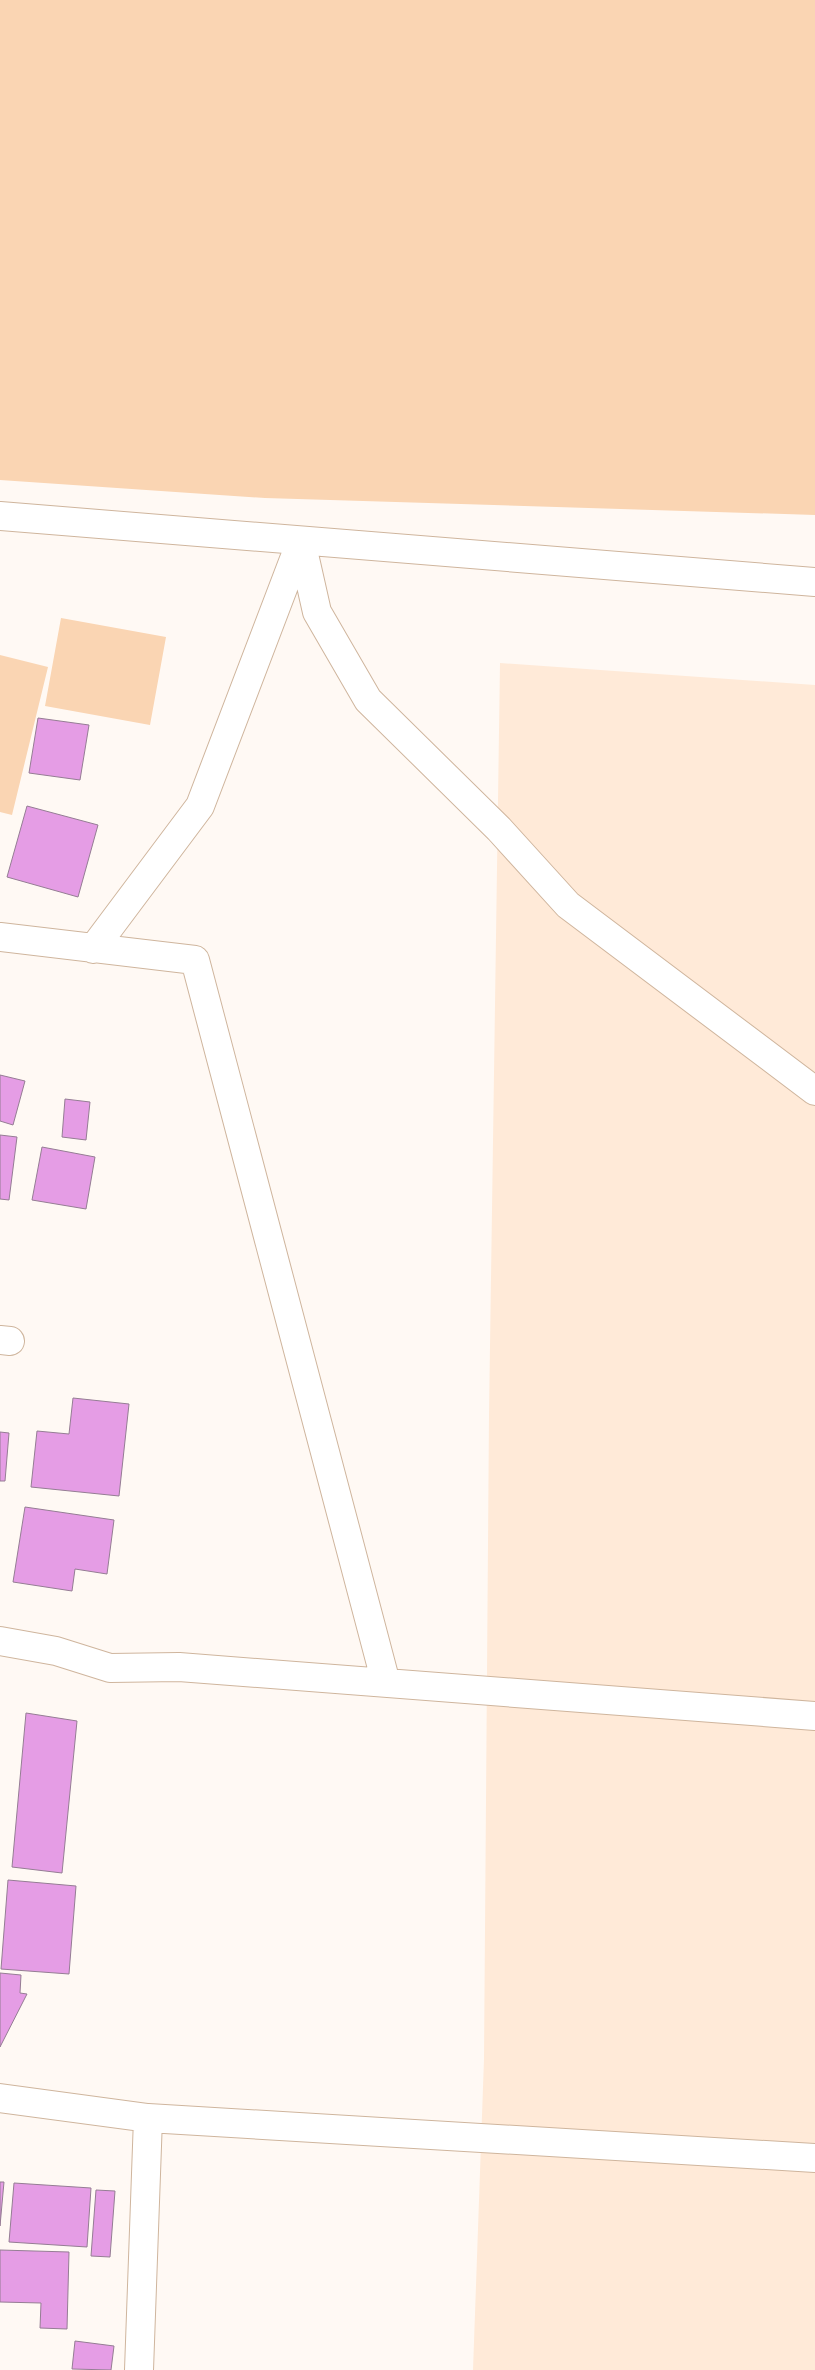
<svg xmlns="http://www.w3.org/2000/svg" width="815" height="2370" viewBox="0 0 815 2370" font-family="Karla,sans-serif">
<rect width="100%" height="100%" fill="#fff9f4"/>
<path fill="#ffead8" d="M500 663 815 685V2370H473L484 2059 489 1415Z"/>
<path fill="#fad5b3" d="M0 0H815V515L265 498 0 480Z
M61 618 166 637 150 725 45 706Z
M0 655 48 667 12 815 0 812Z"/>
<path fill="#e59de5" stroke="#957d94" d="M38 718 89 725 80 780 29 773Z
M27 806 98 825 78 897 7 877Z
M0 1075 25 1081 13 1125 0 1121Z
M65 1099 90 1102 86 1140 62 1137Z
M0 1135 17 1137 9 1200 0 1199Z
M42 1147 95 1157 86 1209 32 1200Z
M73 1398 129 1404 119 1496 31 1487 37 1431 69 1434Z
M0 1432 9 1433 5 1481H0Z
M25 1507 114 1520 107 1574 75 1569 72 1591 13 1582Z
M26 1713 77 1721 62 1873 12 1867Z
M8 1880 76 1886 69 1974 1 1969Z
M0 1973 21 1975 20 1993 27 1994 0 2047Z
M0 2182H4L0 2226Z
M14 2183 91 2188 87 2247 9 2242Z
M96 2190 115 2191 110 2257 91 2256Z
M0 2250 69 2252 67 2329 40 2328 41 2303 0 2302Z
M75 2341 114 2346 111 2370 72 2369Z"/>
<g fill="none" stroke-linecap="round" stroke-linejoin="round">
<g stroke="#cfb59d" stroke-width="30">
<path id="minor" d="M0 516 815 582
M301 541 317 612 368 700 499 829 568 905 815 1091
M0 937 195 960 386 1683
M93 949 200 806 301 541
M0 1340 10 1341
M0 1641 56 1651 110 1668 179 1667 815 1716
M0 2098 148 2118 139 2370
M148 2118 815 2158"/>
</g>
<use href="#minor" stroke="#fff" stroke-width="28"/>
</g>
</svg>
